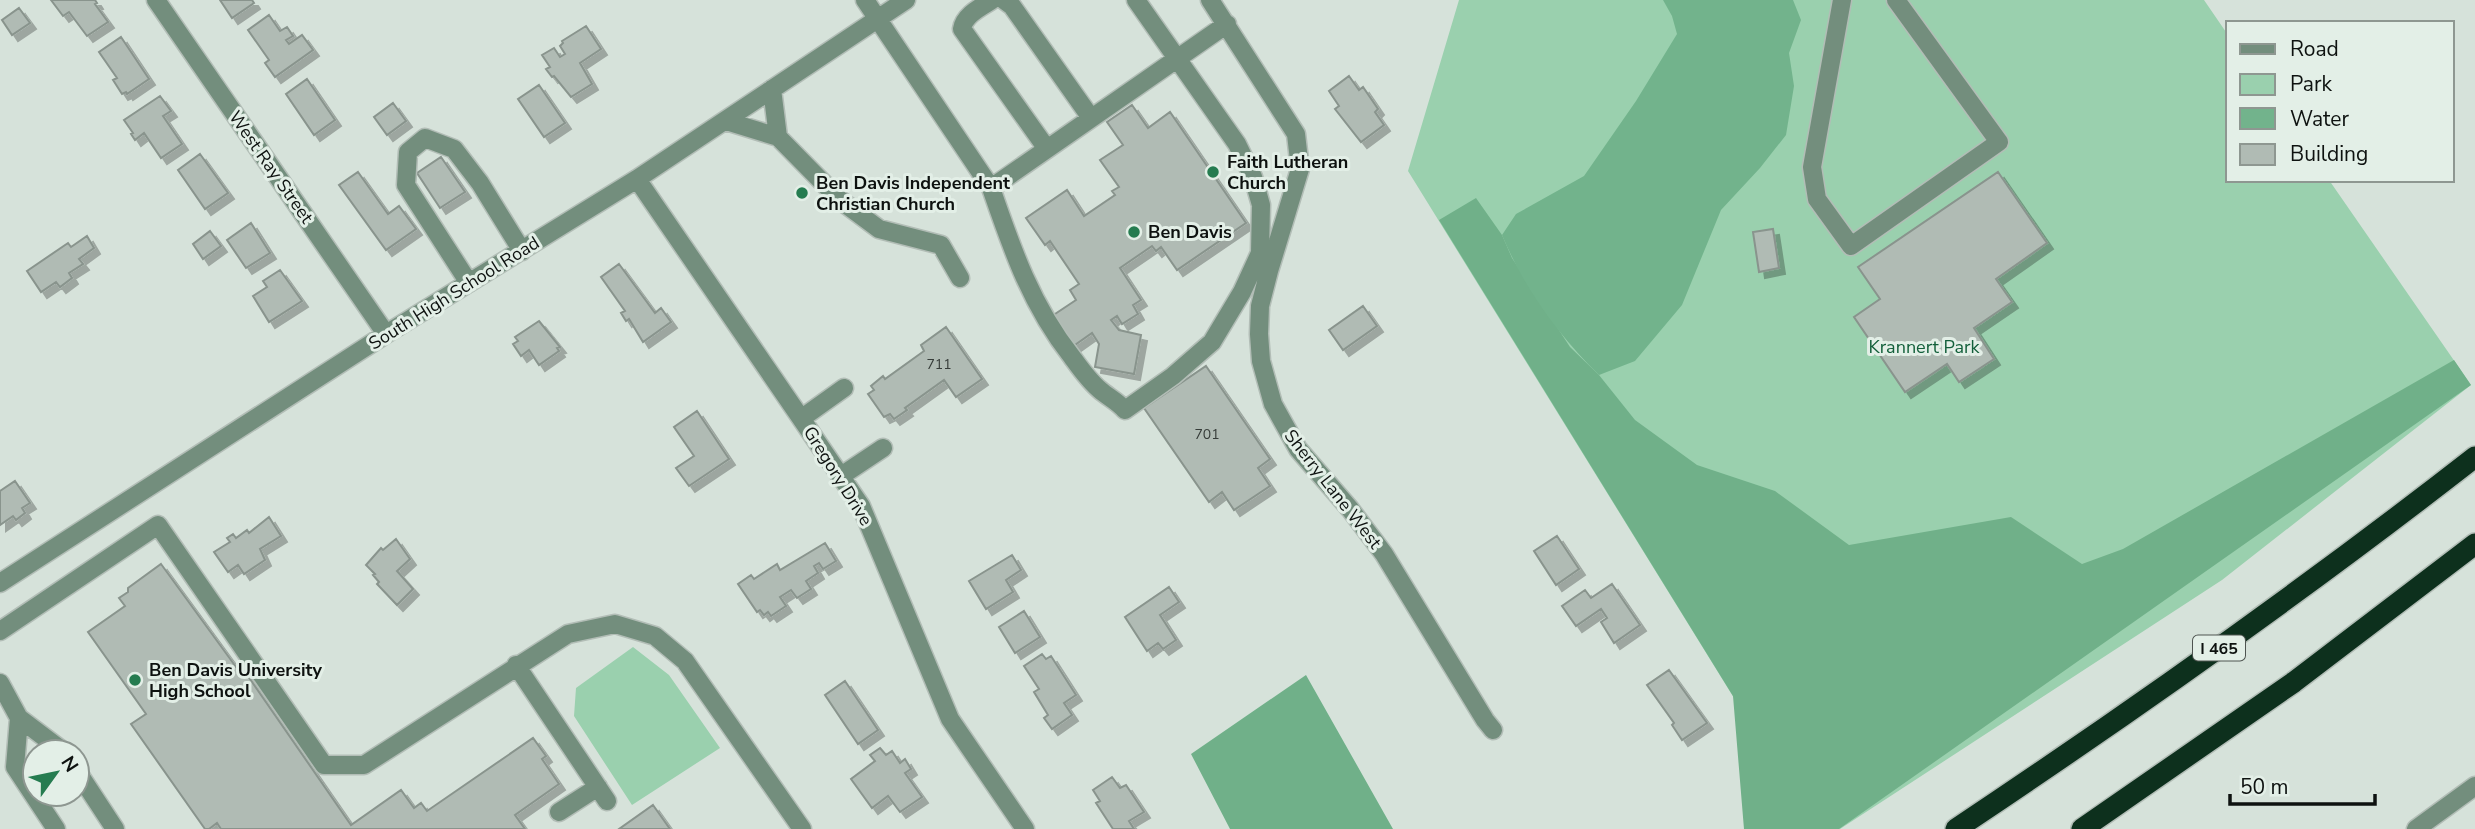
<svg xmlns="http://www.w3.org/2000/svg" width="2475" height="829" viewBox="0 0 2475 829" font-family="'Nunito Sans',sans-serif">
<defs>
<filter id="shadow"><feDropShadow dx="6" dy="6" stdDeviation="0" flood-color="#0004"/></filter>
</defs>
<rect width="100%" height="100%" fill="#d6e2da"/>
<path fill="#9ad0ae" d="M1459 0H2204L2228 35V180H2329L2471 385 2222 580 1840 829H1815L1408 171Z
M633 647 669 675 720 748 632 805 574 716 576 688Z"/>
<path fill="#70b089" d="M1476 198 1502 235 1512 258 1570 347 1599 375 1635 420 1697 465 1775 491 1849 545 2011 517 2082 564 2123 549 2454 360 2471 385 1839 829H1744L1733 696 1439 220Z
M1306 675 1393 829H1230L1191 754Z"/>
<path fill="#72b38c" d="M1663 0H1793L1801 20 1789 53 1794 86 1786 135 1760 168 1721 210 1682 305 1635 361 1599 375C1558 335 1524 288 1502 235L1516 214 1584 176 1636 101 1677 34 1672 16Z"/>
<path fill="#b0bbb4" stroke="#89948d" stroke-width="2" filter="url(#shadow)" d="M51 0H95L97 3 95 4 108 22 87 36 69 12 63 16Z
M220 0H252L254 3 232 18Z
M19 8 30 23 12 35 2 20Z
M269 15 280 31 287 27 293 36 286 40 289 44 302 35 313 50 275 77 265 63 269 60 248 30Z
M586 26 601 49 580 63 592 84 571 97 554 76 552 77 546 69 550 67 542 55 554 48 560 57 565 54 560 46 563 43 562 41Z
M121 37 149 79 127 94 126 92 122 94 113 80 117 78 99 52Z
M1349 76 1359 90 1363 87 1378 109 1375 112 1384 125 1361 142 1335 109 1339 106 1329 91Z
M307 79 335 120 314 135 286 94Z
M539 85 565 123 544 137 518 99Z
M160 96 171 111 163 116 182 144 161 158 144 133 135 140 131 134 133 133 124 120Z
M393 103 406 121 387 135 374 117Z
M1132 105 1148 128 1170 112 1246 223 1177 270 1161 247 1156 251 1152 246 1120 268 1141 300 1133 305 1138 314 1122 324 1117 316 1111 320 1119 330 1141 335 1134 374 1095 367 1099 344 1092 333 1072 347 1052 316 1076 300 1070 290 1079 284 1050 241 1045 245 1026 218 1067 190 1084 216 1115 195 1112 191 1119 187 1100 160 1123 145 1107 122Z
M200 154 228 193 205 209 178 170Z
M441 157 465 192 440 208 417 173Z
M358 172 388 214 399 206 416 229 386 250 339 185Z
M1998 172 2047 243 1996 279 2012 302 1974 328 1994 359 1959 382 1947 364 1905 392 1854 317 1880 299 1858 267Z
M251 223 270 253 246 268 227 240Z
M1773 229 1779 268 1759 272 1753 232Z
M210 231 221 246 203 259 193 244Z
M87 236 94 248 79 259 83 264 69 273 72 278 60 287 56 282 41 292 27 271 68 243 71 247Z
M619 264 655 313 661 308 671 322 643 342 629 319 626 321 621 313 625 311 601 277Z
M280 270 302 301 269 322 253 296 267 287 263 281Z
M1363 306 1377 326 1343 350 1329 330Z
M539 321 560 347 557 348 559 351 539 365 529 350 521 356 513 344 518 341 515 337Z
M946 327 982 379 956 397 944 380 905 408 907 410 894 419 890 414 884 417 868 394 874 390 871 386 883 376 885 379 924 351 921 345Z
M1206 366 1270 459 1258 468 1270 486 1234 510 1222 492 1209 502 1144 408Z
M697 411 729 459 689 486 676 468 694 456 674 427Z
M15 481 30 503 22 508 25 513 16 520 13 516 0 525V491Z
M269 517 281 536 260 549 265 560 244 574 238 565 228 572 214 552 230 542 227 538 233 534 236 538 247 530 249 533Z
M1557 536 1579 569 1556 585 1534 551Z
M396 539 410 559 397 571 413 589 397 605 377 584 379 582 373 575 375 574 366 565 381 548 383 550Z
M825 543 836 561 823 569 819 563 814 566 818 573 806 581 811 589 797 598 791 590 780 597 786 606 771 616 768 612 764 615 760 610 757 612 738 584 751 575 754 579 777 564 780 570Z
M1012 555 1021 570 1006 580 1013 592 986 609 969 581Z
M161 564 236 667 241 666 351 825 401 790 414 808 421 803 427 811 533 738 546 756 542 759 559 784 515 815 525 829H221L217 823 209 829H205L131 724 146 714 88 632 125 606 119 598 128 592V588Z
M1612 584 1640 625 1614 643 1601 622 1607 618 1601 609 1576 626 1562 606 1585 590 1591 598Z
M1169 587 1179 602 1160 615 1176 640 1163 649 1158 643 1147 651 1125 617Z
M1024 611 1040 637 1015 653 999 627Z
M1042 654 1046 659 1051 656 1076 695 1064 703 1072 715 1052 729 1044 718 1048 715 1034 692 1039 689 1024 666Z
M1669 670 1707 723 1682 740 1672 725 1674 723 1647 685Z
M845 681 878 730 858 744 825 695Z
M880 748 886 755 892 751 900 763 905 759 911 769 905 773 922 797 900 812 888 796 872 808 851 779 875 761 870 755Z
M1112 777 1120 788 1126 785 1144 812 1129 821 1134 829H1113L1096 803 1100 801 1093 790Z
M653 805 670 829H619Z"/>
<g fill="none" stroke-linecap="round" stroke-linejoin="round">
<g stroke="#b2bdb6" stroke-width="21">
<path id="minor" d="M156 0 386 334
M865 0 991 188 1227 24
M992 0C981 7 964 15 962 29L1047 149
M1004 0 1012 6 1091 118
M1210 0 1296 134 1300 169 1269 271 1260 306 1259 334 1261 361 1273 404 1298 449 1350 509 1384 554 1485 720 1493 730
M1842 0 1812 167 1817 199 1851 246 1999 142 1896 0
M772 89 778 137
M726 121 778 137 840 200 879 229 941 245 960 278
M637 179 861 506 950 719 1025 829
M991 188C1012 249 1031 305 1072 357 1080 368 1089 381 1100 390 1108 397 1117 401 1125 410L1173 376 1212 342 1242 292 1260 253 1261 205 1253 177 1237 144 1136 0
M469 283 406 185 408 152 425 138 454 149 480 183 522 251
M802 418 844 388
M841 476 883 448
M0 583 386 334 637 179 906 0
M0 631 158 525 324 765H364L568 634 615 624 655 636 685 661 802 829
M516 665 607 801
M0 683 19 718 64 752
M19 718 15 767 56 829
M77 771 115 829
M559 812 598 787
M2416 829 2475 786"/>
</g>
<g stroke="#b2bdb6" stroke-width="24">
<path id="highway" d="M1956 829C2133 711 2307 588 2475 457
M2082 829 2294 682 2475 544"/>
</g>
<use href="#minor" stroke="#738e7d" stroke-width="18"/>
<use href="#highway" stroke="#0d301d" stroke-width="21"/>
</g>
<g fill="#257c50" stroke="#e3efe7" stroke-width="2.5">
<circle cx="1213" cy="172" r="7"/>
<circle cx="802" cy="193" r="7"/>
<circle cx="1134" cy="232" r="7"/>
<circle cx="135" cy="680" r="7"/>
</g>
<g text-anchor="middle" stroke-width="6" stroke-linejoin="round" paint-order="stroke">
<g font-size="14" fill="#363c39">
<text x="939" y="369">711</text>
<text x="1207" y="439">701</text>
</g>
<rect fill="#e3efe7" stroke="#4e5450" stroke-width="2" x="2193" y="635.5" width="52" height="25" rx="5"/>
<g font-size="16" font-weight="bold" fill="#0e1210">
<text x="2219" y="654">I 465</text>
</g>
<g font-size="18" font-weight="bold" fill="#0e1210" stroke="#e3efe7" text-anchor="start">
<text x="1227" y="168">Faith Lutheran<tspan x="1227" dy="21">Church</tspan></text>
<text x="816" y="189">Ben Davis Independent<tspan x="816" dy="21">Christian Church</tspan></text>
<text x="1148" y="238">Ben Davis</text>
<text x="149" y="676">Ben Davis University<tspan x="149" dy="21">High School</tspan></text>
</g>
<g font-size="18" fill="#0e1210" stroke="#e3efe7">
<text transform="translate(271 167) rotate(55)" y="6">West Ray Street</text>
<text transform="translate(454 293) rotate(-32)" y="6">South High School Road</text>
<text transform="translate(838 476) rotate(58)" y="6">Gregory Drive</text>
<text transform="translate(1333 489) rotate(52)" y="6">Sherry Lane West</text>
</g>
<g font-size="18" fill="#125f3a" stroke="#e3efe7">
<text x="1924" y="353">Krannert Park</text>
</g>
</g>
<rect x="2226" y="21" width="228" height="161" fill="#e3efe7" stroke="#8e9791" stroke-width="2"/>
<rect x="2240" y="44" width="35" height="10" fill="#738e7d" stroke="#8e9791" stroke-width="2"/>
<text x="2290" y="56" font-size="21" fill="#0e1210">Road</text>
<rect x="2240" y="74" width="35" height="21" fill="#9ad0ae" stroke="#8e9791" stroke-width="2"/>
<text x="2290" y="91" font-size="21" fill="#0e1210">Park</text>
<rect x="2240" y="108" width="35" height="21" fill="#72b38c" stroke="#8e9791" stroke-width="2"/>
<text x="2290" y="126" font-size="21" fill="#0e1210">Water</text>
<rect x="2240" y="144" width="35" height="21" fill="#b0bbb4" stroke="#8e9791" stroke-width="2"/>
<text x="2290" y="161" font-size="21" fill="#0e1210">Building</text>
<g transform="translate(56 773) rotate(57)"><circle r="33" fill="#e3efe7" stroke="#8e9791" stroke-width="2"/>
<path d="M0-5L12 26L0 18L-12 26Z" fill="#257c50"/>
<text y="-10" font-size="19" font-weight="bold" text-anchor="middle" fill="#0e1210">N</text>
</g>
<path d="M2230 794v10h145v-10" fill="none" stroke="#0e1210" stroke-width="3.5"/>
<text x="2240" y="794" font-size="21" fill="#0e1210" stroke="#e3efe7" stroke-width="5" paint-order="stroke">50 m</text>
</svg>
